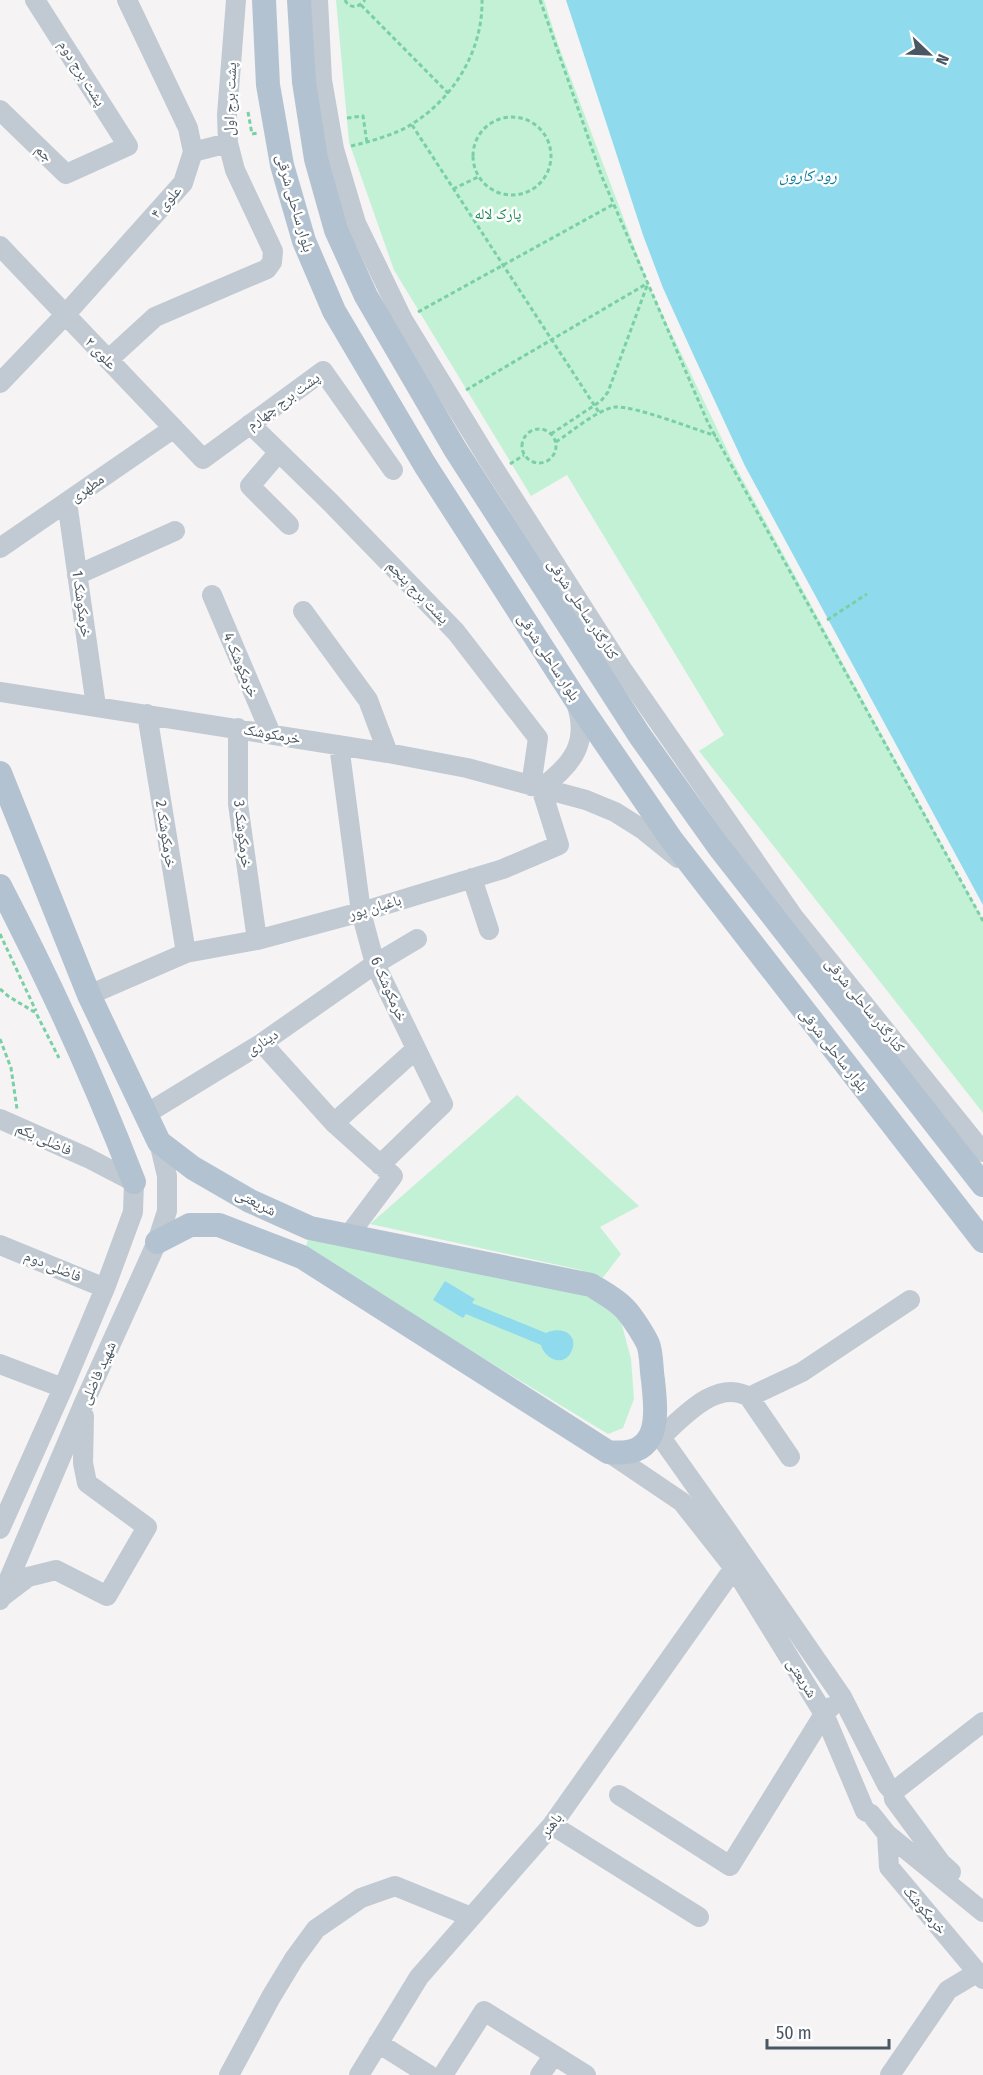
<svg xmlns="http://www.w3.org/2000/svg" width="983" height="2075" viewBox="0 0 983 2075" font-family="'Fira Sans Condensed','Noto Naskh Arabic',sans-serif">
<rect width="100%" height="100%" fill="#f5f3f3"/>
<path fill="#c3f1d5" d="M336 0H544L558 44 649 286 732 460 983 920V1113L699 751 724 735 567 475 531 496 394 270 349 142Z
M517 1095 639 1206 600 1227 621 1254 601 1280 581 1270 370 1224Z
M309 1236 586 1291 619 1314 631 1359 634 1399 623 1428 608 1434 305 1250Z"/>
<path fill="#90daee" d="M566 0H983V905L745 466 693 354 663 288 643 235Z
M445 1281 475 1299 472 1303 546 1333C558 1326 579 1332 572 1350 565 1368 545 1360 541 1345L466 1314 463 1318 433 1300Z"/>
<g fill="none" stroke-linecap="round" stroke-linejoin="round">
<path stroke="#7ad0a6" stroke-width="3" stroke-dasharray="4.5 3" stroke-linecap="butt" d="M345 0C350 10 360 7 365 0
M540 0 602 177 708 423 983 921
M361 5 448 93
M248 112 252 134 258 133
M473 156a39 39 0 1 1 78 0a39 39 0 1 1-78 0Z
M347 118 363 116 367 143
M412 125 600 414
M351 146C369 142 397 134 412 124 454 98 483 50 482 0
M453 189 478 177
M418 312 614 204
M466 390 648 283
M522 446a17 17 0 1 1 34 0a17 17 0 1 1-34 0Z
M551 434 601 401 608 392 648 283
M556 442C570 433 599 408 616 407 635 406 694 429 716 436
M510 464 524 455
M827 620 867 594
M0 934 36 1011
M0 989 8 996 36 1013 59 1058
M0 1039 11 1068 17 1109"/>
<path stroke="#c1cad2" stroke-width="20" d="M318 0 322 80 334 149 356 223 403 320 488 459 622 669 793 916 983 1152
M0 110 66 174 128 146 35 0
M193 152 228 143
M0 246 203 459 323 371 393 470
M108 360 155 317 267 269 272 262 273 251 235 170 228 143 227 115 236 0
M0 383 65 315 183 183 193 152 188 128 127 0
M250 424 331 503 456 632 538 738 531 786
M279 452 250 486 289 525
M67 502 96 706
M0 548 174 428
M77 575 175 531
M212 595 271 734
M303 611 368 700 388 753
M0 692 388 753 467 768 586 800 615 812 642 829 678 858
M147 714 186 953
M238 728V804L257 940
M339 745 361 912 375 964 443 1104 380 1165
M541 788C572 765 590 743 576 703
M472 878 489 930
M89 995 186 953 257 940 361 912 503 869 559 845 541 788
M262 1043 334 1123 393 1176 348 1236
M146 1114 262 1043 375 964 417 939
M0 1119 88 1158 134 1182 133 1212 105 1288 63 1388 0 1529
M334 1123 416 1049
M0 1245 105 1288
M0 1364 63 1388
M749 1397 790 1457
M655 1429 726 1529 842 1697 887 1785 893 1792 894 1799 941 1863 951 1872
M661 1437C683 1417 717 1378 749 1397L802 1372 910 1300
M608 1452 682 1502 734 1568 824 1714 865 1811 871 1814 887 1834 983 1912
M3 1596 28 1577 56 1570 107 1596 147 1527 87 1483 83 1463 84 1416
M0 1600 84 1403 157 1242 167 1211V1176L159 1142
M893 1792 983 1722
M619 1795 730 1866 824 1714 831 1707
M552 1825 699 1917
M887 1834 889 1867 983 1979
M378 2043 429 2075
M229 2075 271 1997 294 1959 316 1929 361 1898 395 1886 471 1917
M359 2075 419 1977 552 1825 734 1568
M443 2075 484 2011 586 2075
M540 2075 554 2055
M890 2075 948 1990 978 1972"/>
<path stroke="#b3c2d1" stroke-width="24" d="M264 0 268 85 282 165 304 241 334 311 425 465 574 697 671 839 983 1241
M299 0 304 82 316 159 336 230 366 296 455 449 640 736 719 847 983 1185
M0 773 89 995 159 1142 193 1168 250 1201 310 1228 591 1285C602 1292 616 1299 625 1309 631 1315 644 1335 648 1344 652 1354 651 1369 653 1380 657 1418 661 1458 608 1452L302 1257 219 1225H190L157 1242
M0 886C50 982 95 1081 134 1182"/>
</g>
<g text-anchor="middle" stroke-width="5" stroke-linejoin="round" paint-order="stroke">
<g font-size="15" fill="#4a5661" stroke="#fff">
<text transform="translate(82 73) rotate(58)" y="5">پشت برج دوم</text>
<text transform="translate(230 99) rotate(-88)" y="5">پشت برج اول</text>
<text transform="translate(44 153) rotate(44)" y="5">جم</text>
<text transform="translate(166 202) rotate(-49)" y="5">علوی ۴</text>
<text transform="translate(295 203) rotate(74)" y="5">بلوار ساحلی شرقی</text>
<text transform="translate(101 353) rotate(46)" y="5">علوی ۲</text>
<text transform="translate(283 401) rotate(-36)" y="5">پشت برج چهارم</text>
<text transform="translate(87 488) rotate(-35)" y="5">مطهری</text>
<text transform="translate(418 592) rotate(46)" y="5">پشت برج پنجم</text>
<text transform="translate(82 604) rotate(82)" y="5">خرمکوشک 1</text>
<text transform="translate(583 609) rotate(57)" y="5">کنارگذر ساحلی شرقی</text>
<text transform="translate(549 657) rotate(57)" y="5">بلوار ساحلی شرقی</text>
<text transform="translate(241 665) rotate(67)" y="5">خرمکوشک 4</text>
<text transform="translate(272 734) rotate(10)" y="5">خرمکوشک</text>
<text transform="translate(166 834) rotate(81)" y="5">خرمکوشک 2</text>
<text transform="translate(243 834) rotate(83)" y="5">خرمکوشک 3</text>
<text transform="translate(375 907) rotate(-16)" y="5">باغبان پور</text>
<text transform="translate(389 989) rotate(66)" y="5">خرمکوشک 6</text>
<text transform="translate(865 1005) rotate(51)" y="5">کنارگذر ساحلی شرقی</text>
<text transform="translate(262 1042) rotate(-33)" y="5">دیناری</text>
<text transform="translate(834 1050) rotate(52)" y="5">بلوار ساحلی شرقی</text>
<text transform="translate(44 1139) rotate(24)" y="5">فاضلی یکم</text>
<text transform="translate(256 1202) rotate(27)" y="5">شریعتی</text>
<text transform="translate(53 1266) rotate(22)" y="5">فاضلی دوم</text>
<text transform="translate(98 1373) rotate(-66)" y="5">شهید فاضلی</text>
<text transform="translate(802 1678) rotate(58)" y="5">شریعتی</text>
<text transform="translate(551 1825) rotate(-52)" y="5">باهنر</text>
<text transform="translate(925 1910) rotate(50)" y="5">خرمکوشک</text>
</g>
<g font-size="15" fill="#17864f" stroke="#fff">
<text x="498" y="219">پارک لاله</text>
</g>
<g font-size="16" font-style="italic" fill="#0c7c9b" stroke="#fff">
<text x="808" y="181">رود کارون</text>
</g>
</g>
<g transform="translate(929 54) rotate(113)" stroke="#ffffff" stroke-width="4.5" paint-order="stroke">
<path d="M0-4.5L10 22L0 15L-10 22Z" fill="#4a5661"/>
<text y="-9" font-size="16" font-weight="bold" text-anchor="middle" fill="#4a5661">N</text>
</g>
<path d="M767 2039v9h122v-9" fill="none" stroke="#4a5661" stroke-width="3"/>
<text x="776" y="2039" font-size="18" fill="#4a5661" stroke="#ffffff" stroke-width="4.5" paint-order="stroke">50 m</text>
</svg>
